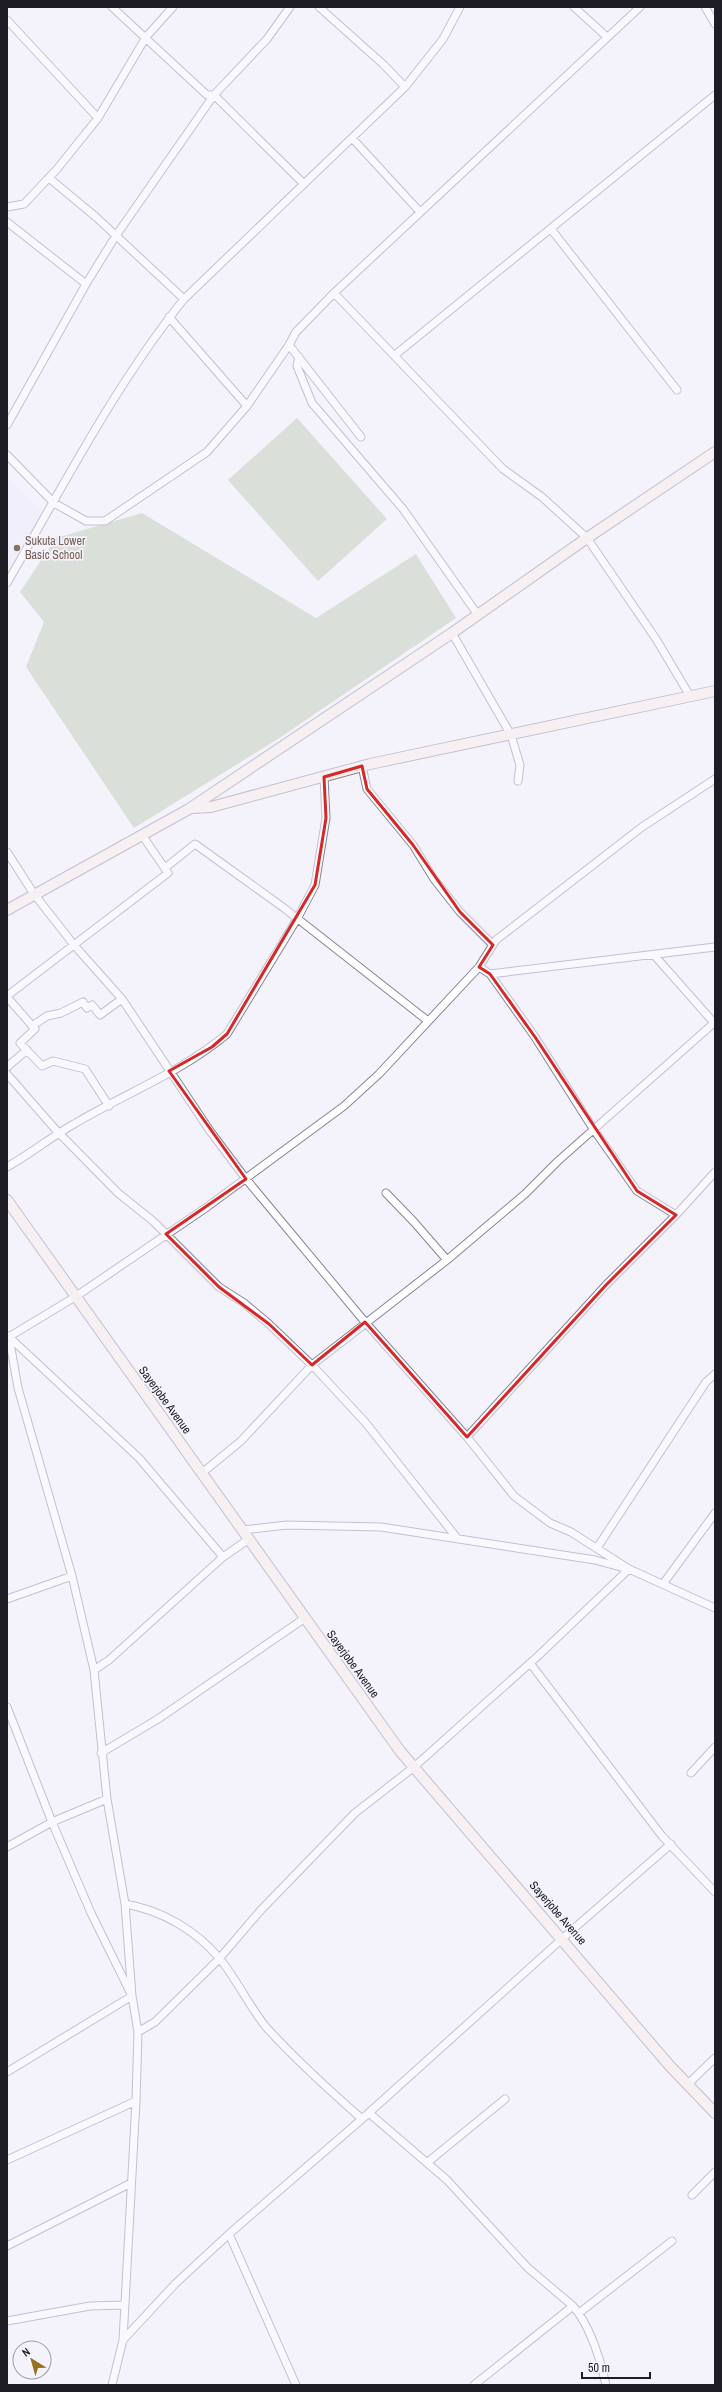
<svg xmlns="http://www.w3.org/2000/svg" width="722" height="2392" viewBox="0 0 722 2392" font-family="'Archivo Narrow',sans-serif">
<rect width="100%" height="100%" fill="#f4f3fc"/>
<path fill="#edeafd" d="M7 476 45 514 7 582Z"/>
<path fill="#bac8b0" d="M297 418 387 519 318 581 228 480Z
M142 513 316 618 416 554 456 618 278 739 134 828 26 667 44 622 20 592 56 538Z"/>
<g fill="none" stroke-linecap="round" stroke-linejoin="round">
<g stroke="#88849a" stroke-width="9">
<path id="street" d="M112 7 207 95H214L304 184
M319 7 384 65 405 87
M574 7 607 37
M705 7 715 24
M7 20 98 118
M352 138 420 212
M49 178 96 217 184 299
M7 207 24 204 57 169 98 118 146 37 173 7
M7 222 86 284
M551 229 677 390
M334 293 503 469 542 497 587 538 656 639 690 696
M169 317 247 406
M289 345 361 437
M395 355 715 95
M299 357 297 366 312 403 403 509 478 615
M7 425 86 284 115 237 214 95 267 39 290 7
M7 455 54 503 86 521H105L207 452 247 406 289 345 296 332 334 293 640 7
M7 583C62 488 115 385 184 299L405 87 443 39 460 7
M452 633 511 735 520 765 518 781
M362 766 367 789 413 845 434 879 460 912 493 945
M7 852 34 894 74 945 122 999 210 1131 246 1179 365 1322 467 1437 514 1496 550 1523 571 1532 629 1569 715 1608
M165 868 195 844 284 908 428 1021
M654 955 715 1024
M479 967 490 974 535 1037 594 1130 637 1191 676 1215
M490 974 715 947
M7 996 168 873 142 835
M7 997 35 1029 20 1043 42 1066 53 1061 85 1069 109 1106
M32 1026 47 1016 61 1013 83 1002 87 1008 92 1005 100 1015 122 999
M7 1067 27 1050
M7 1074 56 1130 118 1193 153 1221 219 1287 244 1303 269 1324 312 1365 365 1422 457 1538
M7 1167C30 1154 51 1137 74 1124 124 1094 182 1072 227 1034L297 919 315 885 326 818 324 777
M386 1193 414 1222 447 1260
M8 1336 139 1458 223 1557
M9 1337 18 1388 72 1576 94 1670 107 1799 125 1904 132 1996 138 2032 136 2101 123 2340 112 2385
M7 1338 75 1297 207 1207 344 1106 379 1074 479 967 496 940 642 827 715 779
M467 1437 606 1285 676 1215 715 1172
M202 1473 241 1441 312 1365 447 1260 525 1194 558 1161 715 1022
M242 1530 287 1525 381 1527 595 1560 624 1568
M597 1548 706 1382 715 1374
M663 1584 715 1513
M7 1599 72 1576
M530 1663 662 1836 715 1892
M94 1670 109 1660 223 1557 249 1539
M7 1707 52 1822 91 1913 132 1996 7 2072
M101 1753 158 1719 305 1618
M691 1773 715 1747
M7 1847 52 1822 107 1799
M125 1904C161 1910 196 1930 220 1959 237 1980 249 2006 266 2027 296 2060 329 2090 362 2119
M138 2032 155 2022 219 1959 260 1911 355 1813 414 1767 538 1656 629 1569
M688 2084 715 2058
M369 2113 447 2180 528 2268 573 2306C591 2327 600 2358 606 2385
M7 2160 136 2101
M428 2162 505 2099
M692 2195 715 2172
M229 2234 296 2385
M7 2246 131 2183
M579 2313 672 2241
M7 2321 90 2306 123 2305
M123 2340 175 2284 229 2234 362 2119 563 1938 671 1844
M474 2385 573 2306"/>
</g>
<g stroke="#88849a" stroke-width="12">
<path id="secondary" d="M191 808 211 807 370 764 715 691
M7 910 189 809 452 633 587 538 715 452
M7 1200 400 1751 669 2065 715 2113"/>
</g>
<use href="#street" stroke="#fff" stroke-width="7"/>
<use href="#secondary" stroke="#fbede8" stroke-width="10"/>
</g>
<path d="M0 0H722V2392H0ZM362 766 367 789 413 845 460 912 493 945 479 967 490 974 535 1037 637 1191 676 1215 606 1285 467 1437 365 1322 312 1365 269 1324 219 1287 166 1234 246 1179 169 1071 212 1047 227 1034 315 885 326 818 324 777Z" fill="#f4f3fc" fill-opacity=".55" fill-rule="evenodd"/>
<path fill="none" stroke="#d62828" stroke-width="3" stroke-linejoin="round" d="M362 766 367 789 413 845 460 912 493 945 479 967 490 974 535 1037 637 1191 676 1215 606 1285 467 1437 365 1322 312 1365 269 1324 219 1287 166 1234 246 1179 169 1071 212 1047 227 1034 315 885 326 818 324 777Z"/>
<circle fill="#8d6e63" stroke="#f4f3fc" stroke-width="1.5" cx="17" cy="548" r="4"/>
<g text-anchor="middle" stroke-width="3.5" stroke-linejoin="round" paint-order="stroke">
<g font-size="12" fill="#785e54" stroke="#f4f3fc" text-anchor="start">
<text x="25" y="545">Sukuta Lower<tspan x="25" dy="14">Basic School</tspan></text>
</g>
<g font-size="12" fill="#1e1d25" stroke="#f4f3fc">
<text transform="translate(165 1400) rotate(54)" y="4">Sayerjobe Avenue</text>
<text transform="translate(353 1664) rotate(54)" y="4">Sayerjobe Avenue</text>
<text transform="translate(558 1913) rotate(49)" y="4">Sayerjobe Avenue</text>
</g>
</g>
<rect width="722" height="2392" fill="none" stroke="#1e1d25" stroke-width="16"/>
<g transform="translate(32 2360) rotate(323)"><circle r="19" fill="#f4f3fc" stroke="#9e9da6"/>
<path d="M0-3L7 15L0 10L-7 15Z" fill="#986f1b"/>
<text y="-6" font-size="11" font-weight="bold" text-anchor="middle" fill="#1e1d25">N</text>
</g>
<path d="M582 2372v6h68v-6" fill="none" stroke="#1e1d25" stroke-width="2"/>
<text x="588" y="2372" font-size="12" fill="#1e1d25" stroke="#f4f3fc" stroke-width="3" paint-order="stroke">50 m</text>
</svg>
